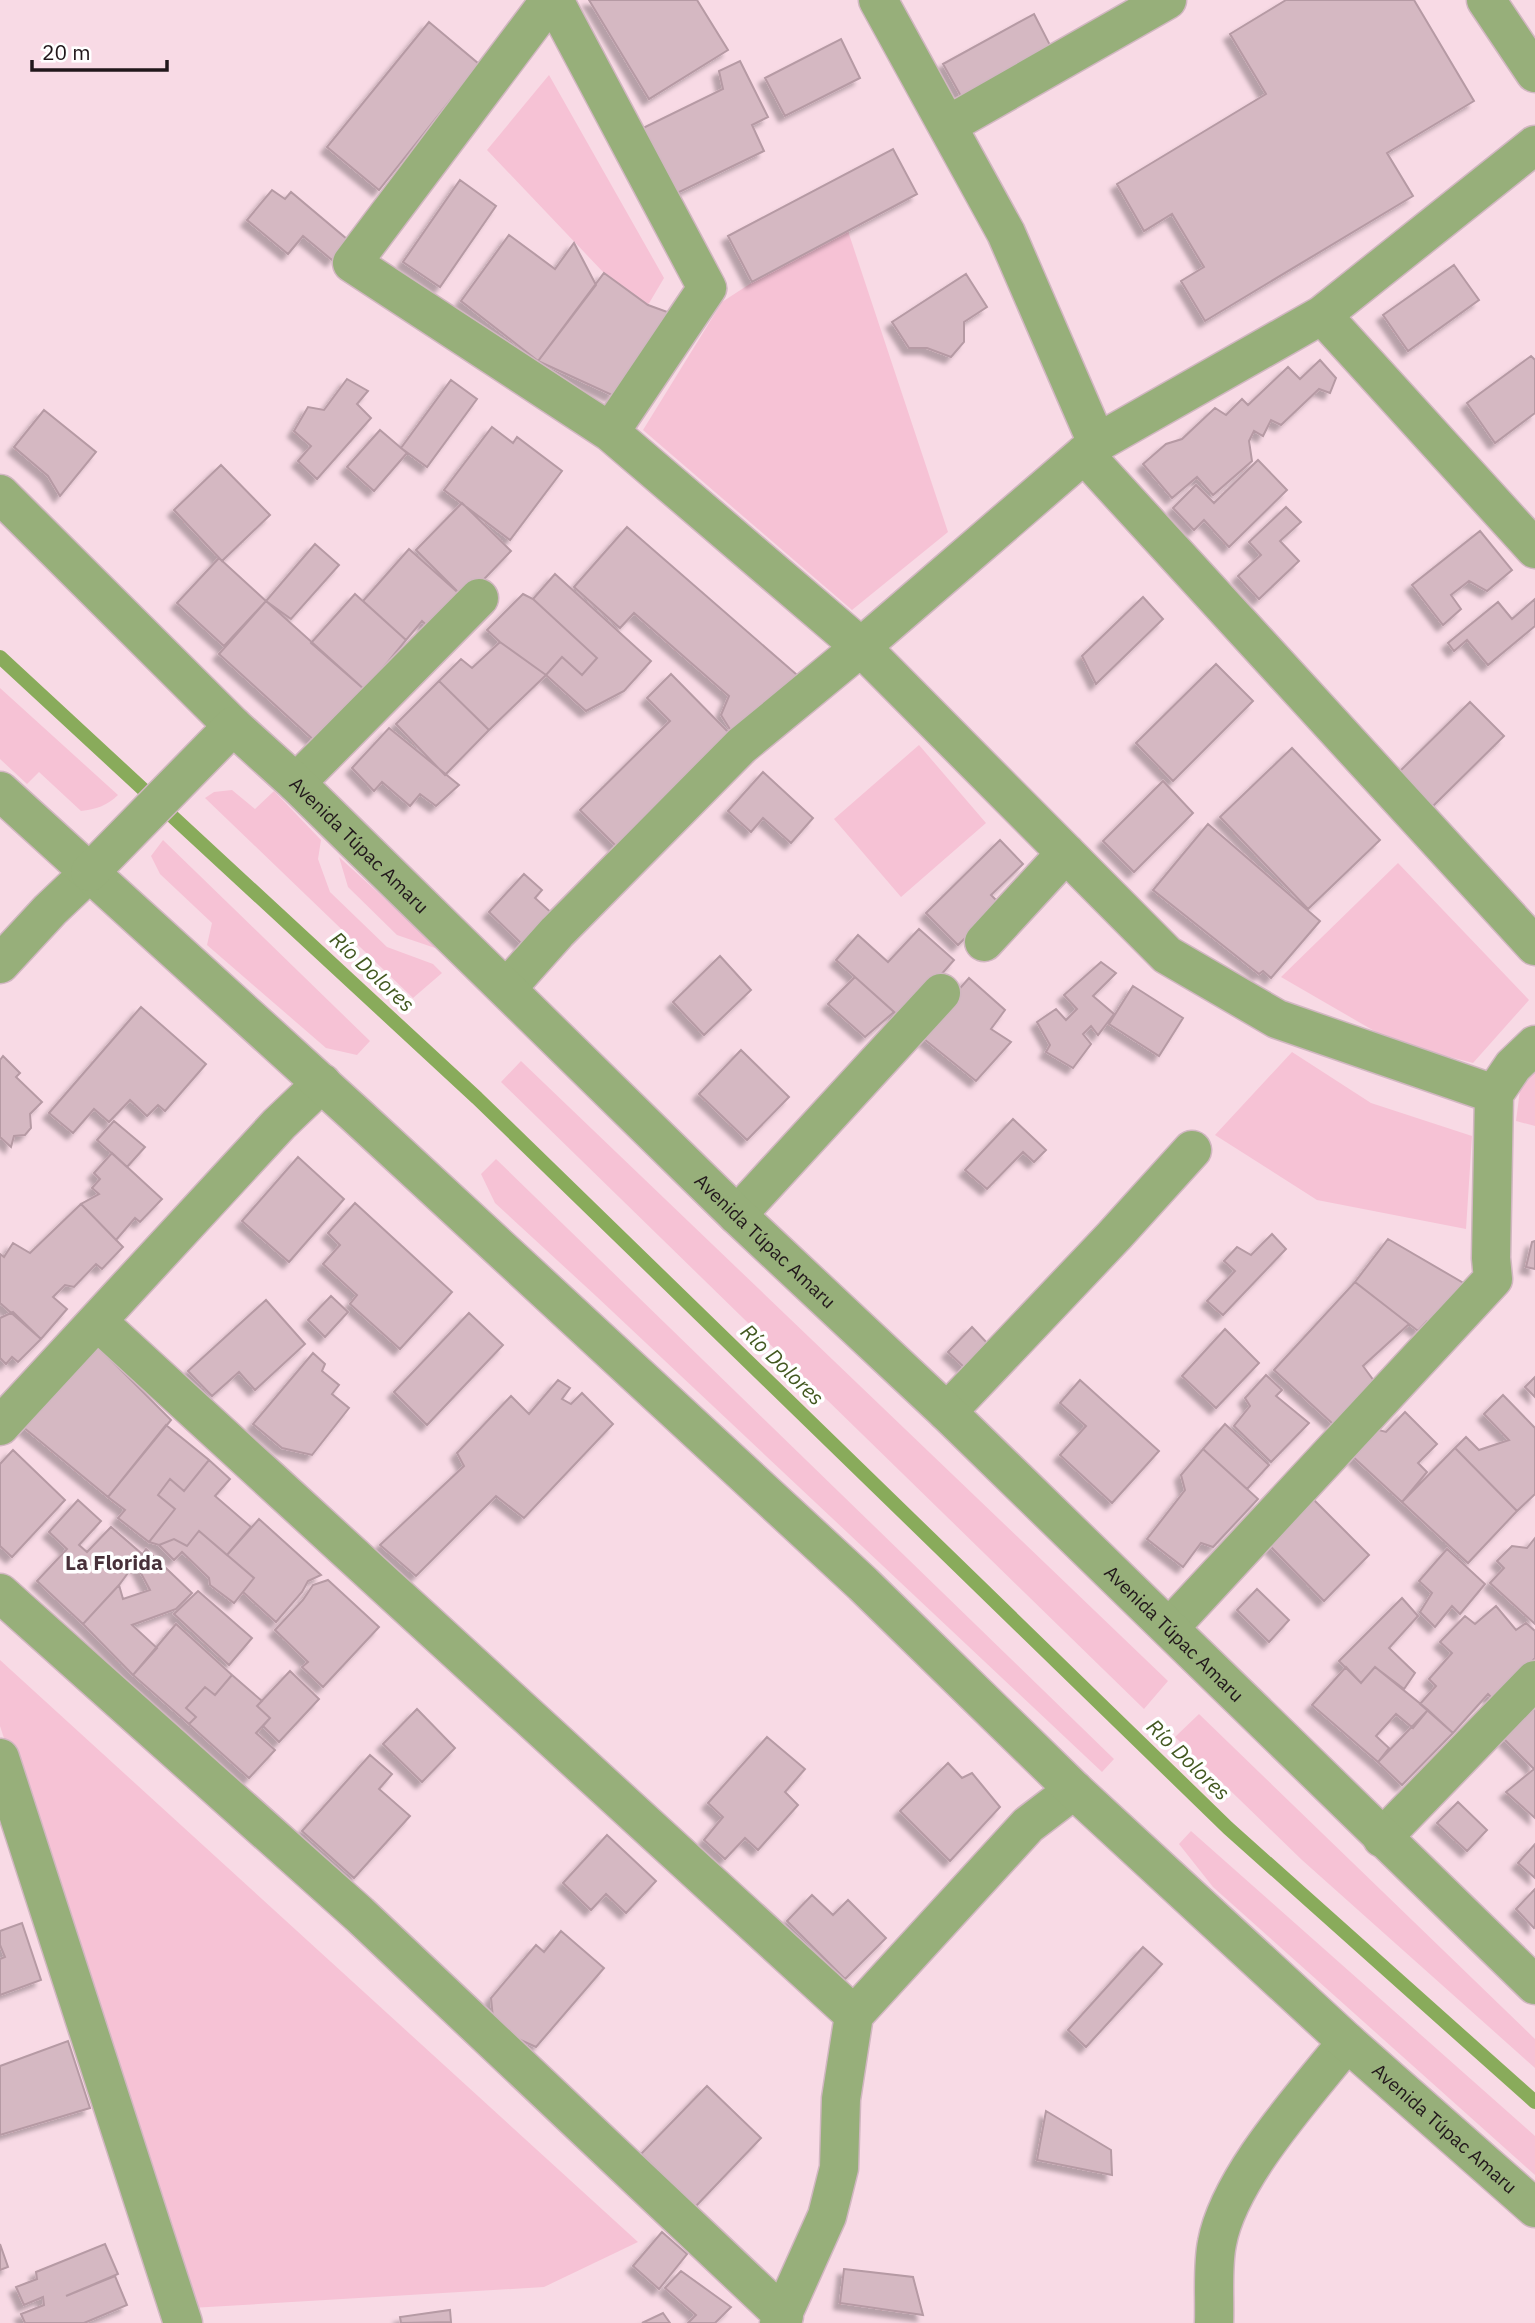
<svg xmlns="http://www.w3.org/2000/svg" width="1535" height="2323" viewBox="0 0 1535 2323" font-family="'IBM Plex Sans',sans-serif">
<defs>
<filter id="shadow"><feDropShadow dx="-6" dy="6" stdDeviation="2" flood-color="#0004"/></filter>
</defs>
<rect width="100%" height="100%" fill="#f8dae5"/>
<path fill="#f6c2d5" d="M549 75 664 278 648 305 604 273 487 150Z
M845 222 948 532 852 610 643 430 722 302Z
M0 688 118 795C107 806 96 809 81 811L39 772 27 784 0 759Z
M919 745 986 823 901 897 834 819Z
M232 790 255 809 274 791 321 840 318 859 330 892 387 947 433 964 442 973 413 998 205 798 214 792Z
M163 840 370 1041 357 1055 326 1048 207 945 212 923 160 874 151 856Z
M339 857 441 950 397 935 348 887Z
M1398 863 1529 1000 1473 1063 1395 1043 1281 977Z
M1292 1052 1371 1103 1472 1136 1466 1229 1317 1200 1215 1135Z
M521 1061 1168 1681 1144 1709 501 1082Z
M1535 1065V1126L1516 1121 1522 1074Z
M496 1159 1114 1759 1102 1772 596 1296 495 1203 481 1174Z
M0 1660 638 2242 544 2287 191 2308 0 1726Z
M1199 1714 1535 2039V2068L1302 1860 1175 1737Z
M1191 1831 1535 2136V2175L1213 1887 1179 1844Z"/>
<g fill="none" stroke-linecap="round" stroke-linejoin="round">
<path stroke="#89ab5b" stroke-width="14" d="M0 657 477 1098 1228 1828 1535 2102"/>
</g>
<path fill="#d5b8c2" stroke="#b69aa4" stroke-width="2" filter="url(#shadow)" d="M589 0H697L728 50 649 99Z
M1286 0H1414L1474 101 1387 153 1413 196 1205 321 1181 281 1204 267 1172 214 1144 231 1117 184 1266 94 1230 34Z
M1034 14 1052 49 962 98 943 64Z
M429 22 479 64 379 190 327 147Z
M841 39 860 78 785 116 765 78Z
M740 61 768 117 752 125 764 151 671 196 639 130 723 89 719 71Z
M893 149 917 194 752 282 728 236Z
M460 180 496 206 440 287 403 262Z
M272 190 285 199 291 192 348 240 332 260 303 236 288 254 247 220Z
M509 235 555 269 574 243 596 285 538 361 461 301Z
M1454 265 1479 300 1408 351 1383 315Z
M604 273 648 305 670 313 612 395 538 361Z
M966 274 987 307 964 322V342L951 357 927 348H909L892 322Z
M1531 356 1535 360V413L1495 443 1467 403Z
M1320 360 1336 378 1330 393 1319 389 1281 425 1271 420 1263 436 1254 431 1249 441 1252 461 1213 495 1197 477 1172 498 1143 464 1166 444 1182 439 1215 408 1226 415 1242 399 1248 405 1288 367 1300 379Z
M347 379 368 391 357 404 371 418 317 479 298 461 311 446 294 431 308 407 324 410Z
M451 380 477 399 427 467 401 448Z
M44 410 96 452 60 496 48 476 14 447Z
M492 427 513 443 517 437 562 471 510 540 444 490Z
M380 430 407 453 374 491 347 467Z
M1258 460 1287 490 1229 547 1204 520 1194 530 1173 508 1196 485 1214 503Z
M221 465 270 515 222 561 174 510Z
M462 503 511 551 465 599 416 550Z
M1286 507 1301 522 1280 541 1299 561 1259 599 1238 576 1261 555 1249 542Z
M627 527 804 681 738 742 721 715 729 696 634 613 620 628 574 587Z
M1480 531 1512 570 1487 591 1469 581 1451 595 1461 609 1443 625 1412 585Z
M315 544 339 565 291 619 266 601Z
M409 549 464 598 434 632 422 621 406 640 363 601Z
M219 558 266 601 224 646 177 603Z
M555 574 651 661 624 691 586 711 546 675 562 657 582 675 597 658 533 599Z
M355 594 406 640 365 690 311 643Z
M523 594 533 599 597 658 582 675 562 657 546 675 500 642 487 630Z
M1143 597 1163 619 1096 684 1082 656Z
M1535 599V626L1488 665 1467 640 1454 651 1448 643 1498 602 1512 619Z
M266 601 365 690 317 743 219 654Z
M500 642 546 675 489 730 439 681 461 659 472 668Z
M1216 664 1253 701 1173 781 1136 743Z
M671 674 738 742 624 854 580 810 670 721 647 698Z
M439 681 489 730 445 775 396 724Z
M1470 702 1504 736 1431 808 1397 774Z
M389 728 459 785 436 806 420 794 410 806 382 782 374 791 352 768Z
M1292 748 1380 840 1308 909 1220 817Z
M763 772 813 818 791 843 763 818 751 832 728 811Z
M1163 781 1193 813 1134 872 1103 841Z
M1208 824 1320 921 1271 978 1263 971 1259 974 1153 890Z
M1000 840 1023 864 991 895 1000 904 958 945 926 913Z
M524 874 542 890 535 898 555 916 526 948 489 912Z
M919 929 954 960 902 1019 836 960 858 935 888 962Z
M720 956 751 990 704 1035 673 1002Z
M1101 962 1116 973 1093 996 1114 1014 1098 1035 1091 1026 1083 1034 1091 1044 1073 1068 1046 1052 1050 1045 1037 1022 1056 1009 1066 1020 1077 1009 1064 995Z
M855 977 894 1012 865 1037 828 1004Z
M969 978 1005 1010 991 1029 1011 1042 976 1081 919 1035Z
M1133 986 1183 1018 1159 1056 1109 1024Z
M141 1007 206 1064 165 1111 158 1105 147 1116 130 1100 109 1122 94 1109 73 1133 49 1113Z
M741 1050 789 1097 747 1140 699 1094Z
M3 1056 20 1073 16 1077 42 1102 30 1114 31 1128 25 1135 14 1136 11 1147 0 1137V1060Z
M1013 1119 1046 1150 1034 1162 1023 1152 987 1189 965 1170Z
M114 1121 145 1147 127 1167 97 1140Z
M112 1153 162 1199 140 1222 135 1218 116 1240 81 1204 99 1194 92 1188 100 1179 94 1173Z
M298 1157 344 1199 289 1262 242 1221Z
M355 1203 452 1292 400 1349 350 1304 357 1295 323 1264 340 1245 328 1233Z
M81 1204 123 1247 102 1269 96 1264 74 1287 65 1285 53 1297 67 1309 41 1339 0 1303V1254L4 1257 13 1243 30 1253Z
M1272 1234 1286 1249 1223 1315 1207 1301 1235 1271 1224 1261 1237 1247 1251 1255Z
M1388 1239 1472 1288 1441 1323 1427 1321 1418 1331 1355 1282Z
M1535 1241V1269L1526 1267 1532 1242Z
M1355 1282 1409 1324 1363 1366 1374 1381 1333 1424 1274 1370Z
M331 1296 348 1312 325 1337 308 1320Z
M266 1300 305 1344 255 1390 239 1372 212 1396 188 1371Z
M13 1312 41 1339 18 1362 12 1357 6 1364 0 1358V1318Z
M469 1313 503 1345 427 1425 394 1392Z
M972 1327 989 1345 966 1369 948 1352Z
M1225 1329 1259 1363 1216 1408 1182 1376Z
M96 1345 171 1420 108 1497 23 1427Z
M313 1353 325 1364 322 1371 339 1385 332 1394 349 1408 312 1455 282 1448 253 1424Z
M1266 1375 1282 1390 1276 1396 1309 1423 1271 1462 1234 1426 1250 1406 1245 1398Z
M1535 1377V1397L1525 1387Z
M558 1380 570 1388 562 1399 571 1404 582 1393 613 1424 524 1518 496 1496 416 1576 380 1545 464 1466 457 1453 511 1396 529 1414Z
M1080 1380 1159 1451 1112 1503 1060 1455 1086 1426 1060 1403Z
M1503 1395 1535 1428V1494L1517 1511 1455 1448 1466 1437 1479 1450 1509 1440 1484 1414Z
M1405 1412 1437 1444 1418 1463 1427 1472 1402 1502 1350 1454 1375 1429 1386 1432Z
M1225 1424 1269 1465 1247 1489 1203 1449Z
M166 1425 209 1460 184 1491 170 1479 158 1495 175 1509 149 1542 118 1518 125 1510 108 1497Z
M1455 1448 1517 1511 1468 1563 1402 1502Z
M1203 1449 1258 1499 1213 1547 1201 1543 1183 1567 1147 1539 1185 1490 1181 1475Z
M13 1450 65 1500 12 1557 0 1546V1464Z
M209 1460 230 1479 215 1496 251 1527 227 1555 199 1531 187 1546 174 1539 159 1545 149 1542 175 1509 158 1495 170 1479 184 1491Z
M1312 1498 1369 1555 1324 1601 1267 1543Z
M78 1500 101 1521 79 1545 87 1552 111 1527 142 1554 119 1585 83 1624 37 1581 67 1549 49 1532Z
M259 1519 321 1575 308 1581 302 1592 276 1622 243 1592 254 1578 227 1555Z
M199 1531 254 1578 234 1603 210 1585 209 1578 182 1552 174 1560 159 1545 174 1539 187 1546Z
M1535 1538V1624L1490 1583 1504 1568 1497 1561 1512 1546 1527 1548Z
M146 1549 192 1593 176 1609 132 1625 157 1648 133 1675 83 1624 119 1585 123 1599 150 1590 136 1564Z
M1447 1549 1485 1584 1460 1614 1452 1606 1435 1627 1420 1612 1432 1593 1419 1581Z
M328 1580 379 1627 323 1687 302 1667 308 1662 275 1630 303 1600 313 1585Z
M1257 1589 1289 1620 1269 1642 1237 1610Z
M198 1591 252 1638 229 1665 174 1614Z
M1402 1598 1418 1616 1389 1648 1415 1673 1404 1689 1375 1667 1361 1683 1339 1661Z
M1496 1606 1516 1630 1526 1623 1535 1631V1658L1496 1702 1488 1694 1453 1733 1420 1704 1436 1686 1429 1679 1452 1653 1440 1642 1465 1616 1475 1624Z
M176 1624 232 1675 215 1695 205 1687 186 1708 196 1717 189 1724 133 1675Z
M1346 1667 1361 1683 1375 1667 1428 1710 1413 1728 1396 1714 1376 1736 1389 1748 1378 1762 1312 1705Z
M290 1671 319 1699 279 1742 263 1726 270 1718 257 1706Z
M232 1675 262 1701 257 1706 270 1718 256 1733 275 1750 249 1778 189 1724 196 1717 186 1708 205 1687 215 1695Z
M1532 1708 1535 1711V1770L1503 1738Z
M417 1709 455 1748 422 1782 383 1744Z
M1428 1710 1453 1733 1402 1785 1378 1762Z
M767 1737 805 1769 785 1792 798 1805 758 1850 745 1838 725 1859 704 1840 723 1817 708 1803Z
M370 1755 392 1774 379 1789 410 1816 354 1878 302 1831Z
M948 1763 962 1778 972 1773 1000 1807 950 1861 900 1811Z
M1534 1769 1535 1770V1818L1506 1792Z
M1458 1802 1487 1830 1467 1851 1437 1823Z
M607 1835 656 1881 626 1913 606 1894 591 1910 563 1883Z
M1535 1844V1878L1518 1863Z
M1535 1889V1927L1534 1928 1516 1909Z
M812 1895 833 1915 848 1900 886 1938 845 1979 787 1921Z
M22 1923 41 1980 0 1995V1959L5 1957 0 1945V1931Z
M561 1931 604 1968 536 2047 494 2028 491 1998 536 1945 544 1952Z
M1143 1947 1162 1964 1086 2047 1068 2030Z
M68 2041 90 2108 0 2135V2066Z
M707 2086 761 2138 695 2207 641 2154Z
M1046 2111 1111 2150 1112 2175 1037 2160Z
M662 2232 687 2254 659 2289 633 2266Z
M0 2244 8 2267 0 2270Z
M105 2244 118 2274 66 2296 115 2276 127 2305 84 2323H25L21 2314 44 2305 43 2297 24 2305 16 2287 37 2279 36 2272Z
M844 2269 913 2277 923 2315 840 2303Z
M681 2271 731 2307 715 2323H688L696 2315 665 2288Z
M450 2310 451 2322 401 2323 400 2317Z
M663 2313 670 2323H642Z"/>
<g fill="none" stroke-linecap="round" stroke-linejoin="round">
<g stroke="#d1b7c1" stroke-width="41">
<path id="minor" d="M550 0 352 263 610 432 861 647 1167 955 1277 1019 1494 1094 1513 1066 1535 1045
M554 0 707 288 610 432
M878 0 1006 233 1097 443
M1486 0 1535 73
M948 125 1167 0
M1322 315 1535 549
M1084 454 1535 946
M0 494 233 726
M296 783 479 598
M984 942 1066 853
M0 964 50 910 90 872
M507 988 557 932 741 746 861 647 1097 443 1322 315 1535 145
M737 1215 941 993
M97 1321 854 2015
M947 1412 1114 1236 1192 1150
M0 1426 279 1124 322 1083
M0 1593 359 1914 784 2316
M1170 1627 1493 1279 1491 1258 1494 1094
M0 1758 183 2323
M1382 1838 1535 1680
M779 2323 827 2216 839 2168 841 2099 854 2015 1028 1825 1074 1790
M1214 2323C1215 2298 1212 2267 1217 2243 1229 2177 1305 2095 1347 2042"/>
</g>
<g stroke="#d1b7c1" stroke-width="41">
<g id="tertiary">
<path id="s1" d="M0 791 355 1114 863 1584 1074 1790 1347 2042 1535 2208"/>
<path id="s2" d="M90 872 233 726 296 783 737 1215 947 1412 1535 1985"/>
</g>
</g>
<use href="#minor" stroke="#97af7a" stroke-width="38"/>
<use href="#tertiary" stroke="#97af7a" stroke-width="38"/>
</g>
<g text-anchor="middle" stroke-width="7" stroke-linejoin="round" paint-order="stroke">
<g font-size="19" fill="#21171b" stroke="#fff">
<text dy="7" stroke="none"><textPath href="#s2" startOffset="378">Avenida Túpac Amaru</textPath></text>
<text dy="7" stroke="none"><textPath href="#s2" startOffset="945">Avenida Túpac Amaru</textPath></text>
<text dy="7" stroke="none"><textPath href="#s2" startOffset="1512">Avenida Túpac Amaru</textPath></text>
<text dy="7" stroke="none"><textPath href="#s1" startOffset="1969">Avenida Túpac Amaru</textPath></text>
</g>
<g font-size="21" font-style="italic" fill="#425820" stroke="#fff">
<text transform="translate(372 972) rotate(43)" y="7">Río Dolores</text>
<text transform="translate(782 1365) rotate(44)" y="7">Río Dolores</text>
<text transform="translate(1188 1760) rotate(44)" y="7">Río Dolores</text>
</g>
<g font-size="21" font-weight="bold" fill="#473039" stroke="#fff">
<text x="114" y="1570">La Florida</text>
</g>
</g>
<path d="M32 60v10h135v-10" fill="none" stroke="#21171b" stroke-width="3.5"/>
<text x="42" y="60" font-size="21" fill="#21171b" stroke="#ffffff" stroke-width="5" paint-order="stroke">20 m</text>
</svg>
